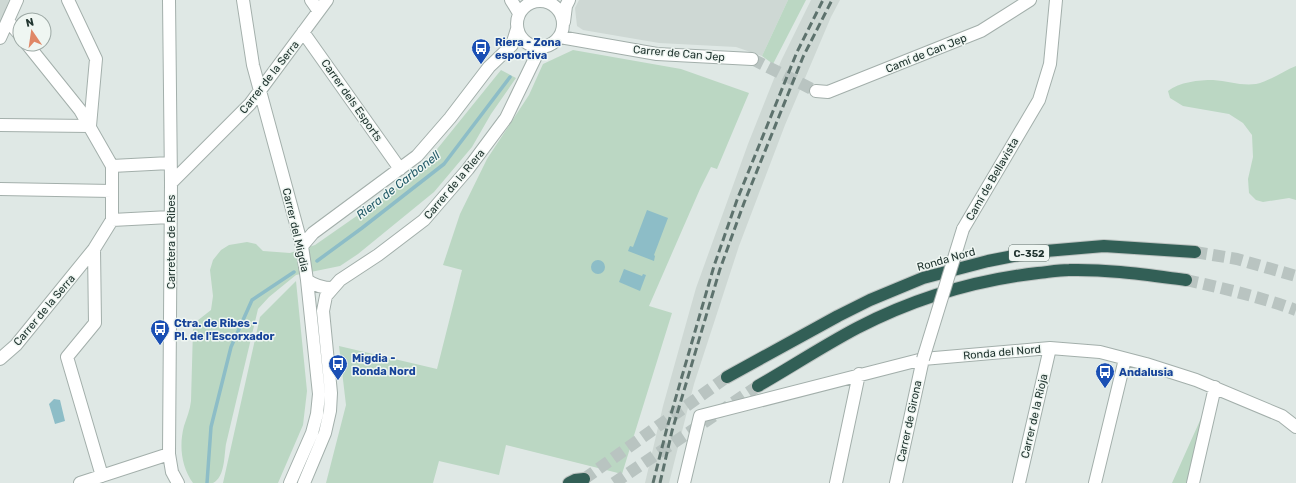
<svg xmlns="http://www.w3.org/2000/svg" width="1296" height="483" viewBox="0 0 1296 483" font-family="Rubik,sans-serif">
<rect width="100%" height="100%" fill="#dfe8e5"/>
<path fill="#ced8d4" d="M0 0H9L0 24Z
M579 0H788L762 56 736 47 659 43 583 30 577 26 575 8Z
M811 0H840L831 17 785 125 739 246 694 384 669 483H645L663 406 696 288 748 144 781 61Z"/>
<path fill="#bbd7c3" d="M788 0H806L773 64 762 56Z
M573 50 681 69 749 93 717 169 711 167 700 189 649 306 672 313 622 474 506 445 499 475 439 461 433 483H326L346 405 339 346 437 369 462 270 443 265 460 214 487 159 529 95 543 64Z
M1296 66V200L1289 198 1263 202 1256 200 1249 193 1248 179 1253 157 1252 135 1243 123 1229 114 1183 106 1170 98 1168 91C1179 82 1199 80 1213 80 1228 81 1241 86 1256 84 1270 81 1283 71 1296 66Z
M501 70 516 78 491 114 472 147 434 192 358 254 340 266 296 275 269 297 258 309 226 444C224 456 225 477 213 483H193C181 466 179 445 184 426 187 417 190 410 191 401L193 329 197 321 211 310 213 296 210 270 213 260 221 250 229 245 247 242 256 244 263 251 290 253 315 245 414 176 421 169Z
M296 281 307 391 303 425 278 483H223L260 317Z
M1215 387 1191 483H1172Z"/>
<path fill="#8dbdc7" d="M647 210 668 218 654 255 655 256 654 261 628 251 630 246 633 247Z
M591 267a7 7 0 1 1 14 0a7 7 0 1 1-14 0Z
M624 269 642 276 643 274 646 275 640 291 619 282Z
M54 399 60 400 65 421 55 424 49 404Z"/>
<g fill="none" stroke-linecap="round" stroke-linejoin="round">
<path stroke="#8dbdc7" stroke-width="3.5" d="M317 261 362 228 444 164 510 77
M207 483 211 427 231 347 252 300 294 272"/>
<path stroke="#b9c4c1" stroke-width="12" stroke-dasharray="12 6" stroke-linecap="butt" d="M752 59 816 91"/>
<path stroke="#b9c4c1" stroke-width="12" stroke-dasharray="12 6" stroke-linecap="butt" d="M1195 252 1237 259 1296 276
M1186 280C1223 288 1260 297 1296 310
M584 479 727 377
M614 483 758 386"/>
<g stroke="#a3afab" stroke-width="14">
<path id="minor" d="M68 0 96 59 90 126
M169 0 171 183 169 454 172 472 178 483
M243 0 253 65 302 246 307 280 319 394 317 414 312 433 290 483
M311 0 318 10
M511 0 519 13
M517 24a23 23 0 1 1 46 0a23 23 0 1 1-46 0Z
M8 21 20 35
M564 22 566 6 569 0
M303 32 400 169
M560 37 657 54 752 59
M0 38 17 0
M27 44 80 110 112 166
M816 91 828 92 981 31 1030 0
M0 125 90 126
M171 183 250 104 327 0
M0 189 112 191
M112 220 170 217
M963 229 1039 100 1050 64 1056 0
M302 246 313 233 417 156 450 118 489 67 512 45 517 29
M94 249 95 323 67 357 102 476
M307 280C315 286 322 288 333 288
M0 359 16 345 94 249 112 220V166L170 163
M80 483 169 454
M304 483 325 433 330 411 331 393 323 311 326 296 340 280 378 255 424 220 468 169 506 118 540 48
M684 483 700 416 923 359 1050 348 1100 352 1146 364 1196 380 1282 416 1296 427
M836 483 859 374
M896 483 923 359
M1019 483 1050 348
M1095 483 1125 359
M1193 483 1215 387"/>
</g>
<g stroke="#bdc3c1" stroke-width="14">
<path id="highway" d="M727 377 838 316 870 300 923 278 988 261 1034 252 1104 246 1195 252
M758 386C791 367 823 346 857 328 913 299 976 280 1038 273 1048 272 1059 270 1069 270 1108 269 1147 275 1186 280
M569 483 575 480 584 479"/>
</g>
<use href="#minor" stroke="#fff" stroke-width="12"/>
<use href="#highway" stroke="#325f56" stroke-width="12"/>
<path stroke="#5d726d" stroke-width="3" stroke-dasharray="8 4" stroke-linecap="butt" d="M653 483 667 428 714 266 737 200 797 52 823 0
M660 483 672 431 720 269 744 203 803 57 832 0"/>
<g stroke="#a3afab" stroke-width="14" stroke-linecap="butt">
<path id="minor-bridge" d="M923 359 963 229"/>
</g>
<use href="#minor-bridge" stroke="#fff" stroke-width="12"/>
</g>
<defs>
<g id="bus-pin" transform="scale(1)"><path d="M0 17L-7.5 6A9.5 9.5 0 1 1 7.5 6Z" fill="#1a4fb4" stroke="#eff6f2"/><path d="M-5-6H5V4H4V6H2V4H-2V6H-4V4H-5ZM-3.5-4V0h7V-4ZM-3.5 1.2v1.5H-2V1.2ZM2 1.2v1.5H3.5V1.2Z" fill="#fff"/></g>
</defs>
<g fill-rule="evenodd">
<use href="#bus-pin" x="481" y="48"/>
<use href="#bus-pin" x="160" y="329"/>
<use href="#bus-pin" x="338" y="364"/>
<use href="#bus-pin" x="1105" y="372"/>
</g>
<g text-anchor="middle" stroke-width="3" stroke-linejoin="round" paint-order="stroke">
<rect fill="#eff6f2" stroke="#60706b" stroke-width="1" x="1009" y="245" width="40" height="16" rx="3"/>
<g font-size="10" font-weight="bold" fill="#223631">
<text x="1029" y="257">C-352</text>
</g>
<g font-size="11" font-weight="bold" fill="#164399" stroke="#eff6f2" text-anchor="start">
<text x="495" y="46">Riera - Zona<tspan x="495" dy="13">esportiva</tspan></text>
<text x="174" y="327">Ctra. de Ribes -<tspan x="174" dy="13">Pl. de l'Escorxador</tspan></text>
<text x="352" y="362">Migdia -<tspan x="352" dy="13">Ronda Nord</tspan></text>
<text x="1119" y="376">Andalusia</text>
</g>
<g font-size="11" fill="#223631" stroke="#eff6f2">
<text transform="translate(679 53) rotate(5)" y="4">Carrer de Can Jep</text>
<text transform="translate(926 53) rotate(-22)" y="4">Camí de Can Jep</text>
<text transform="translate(269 77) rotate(-52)" y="4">Carrer de la Serra</text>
<text transform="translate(352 100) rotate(55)" y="4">Carrer dels Esports</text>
<text transform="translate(992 179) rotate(-60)" y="4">Camí de Bellavista</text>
<text transform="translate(454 184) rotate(-50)" y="4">Carrer de la Riera</text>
<text transform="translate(296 230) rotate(77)" y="4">Carrer del Migdia</text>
<text transform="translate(171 242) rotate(-90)" y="4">Carretera de Ribes</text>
<text transform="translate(946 259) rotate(-16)" y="4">Ronda Nord</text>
<text transform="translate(44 310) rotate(-50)" y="4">Carrer de la Serra</text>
<text transform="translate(1002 352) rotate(-5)" y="4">Ronda del Nord</text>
<text transform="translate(1034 416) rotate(-77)" y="4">Carrer de la Rioja</text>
<text transform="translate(909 421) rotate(-78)" y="4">Carrer de Girona</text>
</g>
<g font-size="12" font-style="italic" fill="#255d6a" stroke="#eff6f2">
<text transform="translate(398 185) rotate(-38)" y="4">Riera de Carbonell</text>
</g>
</g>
<g transform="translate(32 32) rotate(347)"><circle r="19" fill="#eff6f2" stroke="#9da9a5"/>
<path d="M0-3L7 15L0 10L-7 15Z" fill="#e08766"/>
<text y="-6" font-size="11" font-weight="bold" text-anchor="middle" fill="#223631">N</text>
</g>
</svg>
